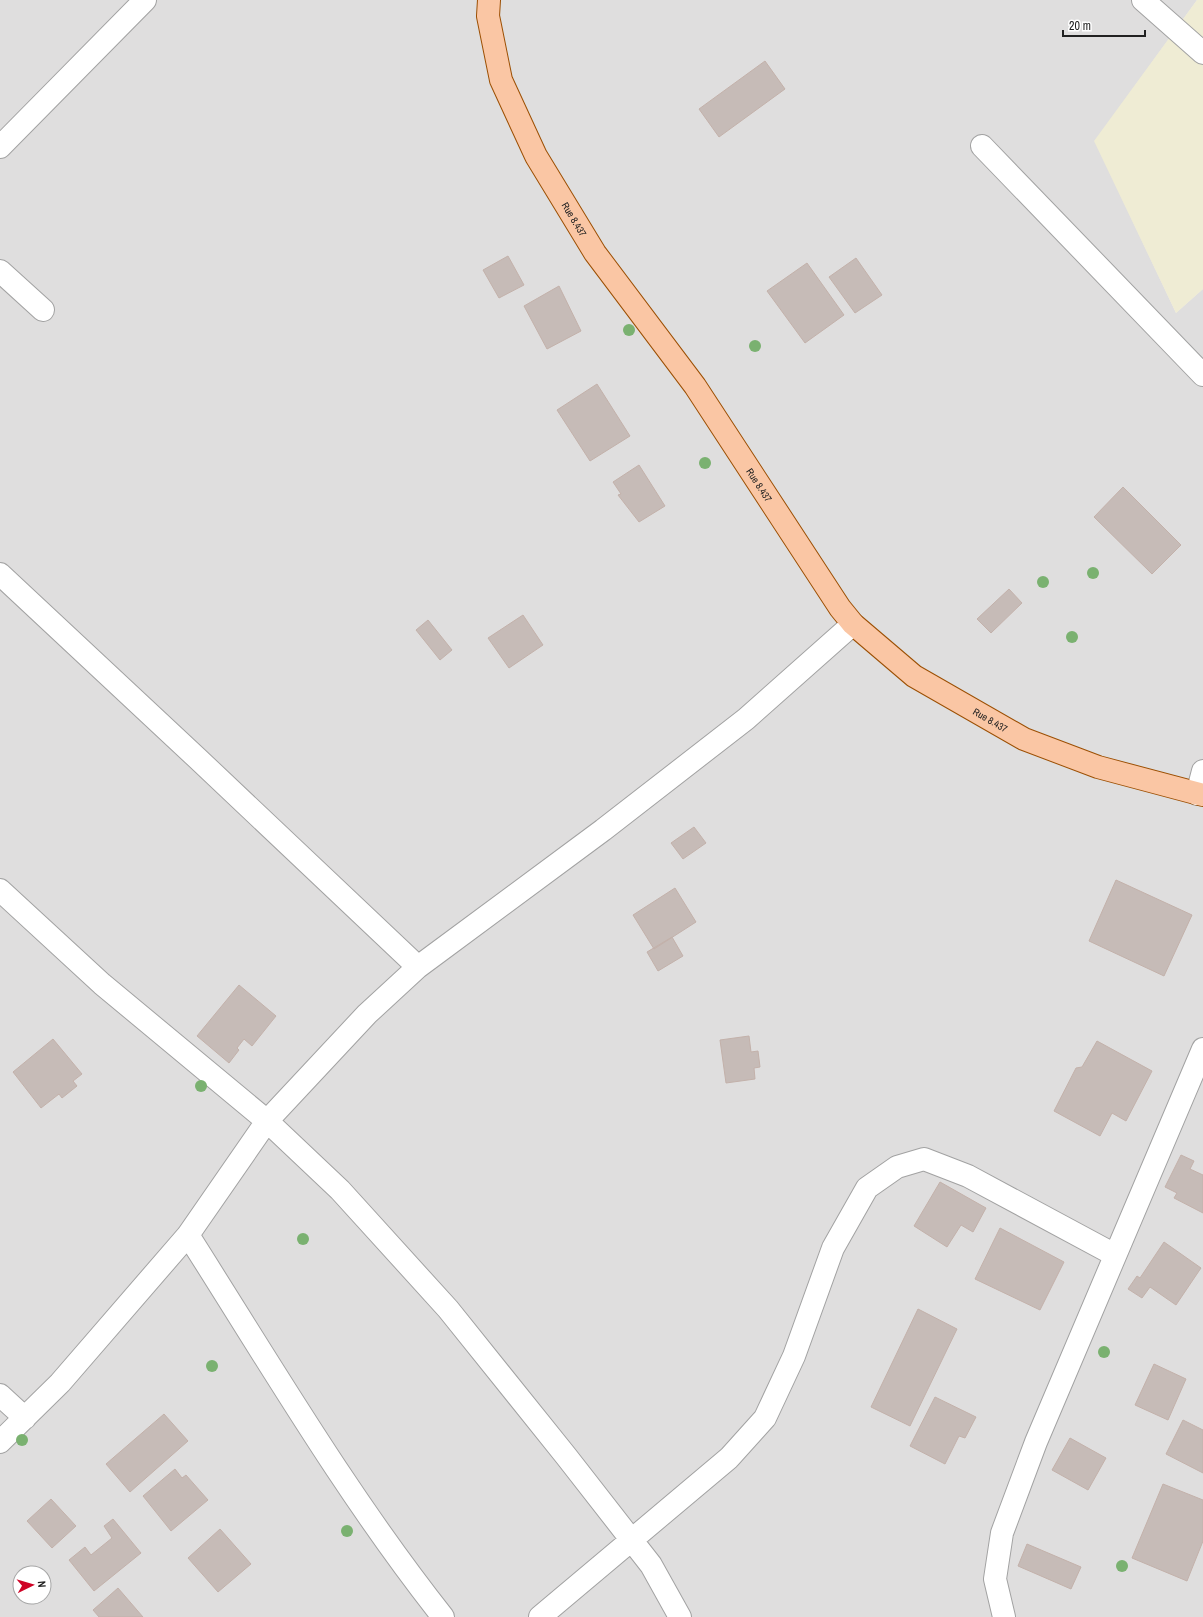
<svg xmlns="http://www.w3.org/2000/svg" width="1203" height="1617" viewBox="0 0 1203 1617" font-family="'Archivo Narrow',sans-serif">
<rect width="100%" height="100%" fill="#f1ede8"/>
<path fill="#dfdede" fill-rule="evenodd" d="M0 0H1197L1095 141 1176 313 1203 289V1617H0ZM20 1573H44V1597H20Z"/>
<path fill="#efecd4" d="M1197 0H1203V289L1176 313 1094 141Z"/>
<path fill="#c6bbb7" stroke="#c3b1aa" d="M765 61 785 89 719 137 699 109Z
M508 256 524 285 499 298 483 270Z
M856 258 882 295 855 313 829 277Z
M807 263 844 315 805 343 767 291Z
M559 286 581 331 547 349 524 306Z
M597 384 630 436 590 461 557 410Z
M639 465 665 506 639 522 618 495 621 494 613 482Z
M1123 487 1181 545 1152 574 1094 517Z
M1009 589 1022 603 991 633 977 619Z
M523 615 543 645 509 668 488 638Z
M428 620 452 650 440 660 416 630Z
M694 827 706 843 683 859 671 843Z
M1116 880 1192 915 1164 976 1089 941Z
M675 888 696 922 654 949 633 915Z
M672 937 683 956 658 971 647 952Z
M239 985 276 1016 252 1046 244 1039 237 1048 239 1050 229 1063 197 1036Z
M749 1036 751 1052 758 1051 760 1067 754 1068 755 1079 726 1083 720 1040Z
M53 1039 82 1074 73 1081 77 1086 62 1098 59 1094 41 1108 13 1072Z
M1097 1041 1152 1071 1126 1121 1112 1113 1100 1136 1054 1111 1076 1068 1082 1067Z
M1181 1155 1194 1161 1190 1169 1203 1175V1213L1174 1198 1177 1193 1165 1187Z
M940 1182 986 1208 973 1232 961 1225 947 1247 914 1226Z
M1000 1228 1064 1262 1040 1310 975 1279Z
M1164 1242 1201 1268 1176 1305 1150 1287 1142 1298 1128 1289 1137 1276 1140 1278Z
M918 1309 957 1329 910 1426 871 1407Z
M1154 1364 1186 1379 1168 1420 1135 1405Z
M935 1397 976 1417 965 1438 959 1436 945 1464 910 1446Z
M164 1414 188 1441 130 1492 106 1464Z
M1183 1420 1203 1430V1473L1166 1454Z
M1070 1438 1106 1458 1088 1490 1052 1470Z
M175 1469 182 1478 186 1475 208 1500 171 1531 143 1496Z
M1163 1484 1203 1500V1541L1187 1581 1132 1558Z
M51 1499 76 1526 52 1548 27 1521Z
M113 1519 141 1553 94 1591 69 1560 85 1547 91 1555 112 1538 104 1526Z
M220 1529 251 1564 218 1592 188 1558Z
M1027 1544 1081 1567 1071 1589 1018 1566Z
M118 1588 143 1617H99L93 1610Z"/>
<g fill="none" stroke-linecap="round" stroke-linejoin="round">
<g stroke="#a2a2a2" stroke-width="24">
<path id="minor" d="M1143 0 1203 53
M982 146 1203 375
M0 147 145 0
M0 271 43 310
M0 574 197 758 418 967
M1197 794 1203 771
M0 890 102 984 267 1121 340 1190 448 1309 566 1456 651 1565 680 1617
M188 1235C270 1364 348 1497 443 1617
M0 1395 25 1418
M0 1442 60 1383 188 1235 267 1121 367 1014 418 967 603 830 746 719 853 624
M540 1617 729 1458 765 1418 794 1356 833 1248 867 1188 897 1167 924 1159 968 1176 1115 1255
M1004 1617 995 1579 1002 1533 1036 1442 1203 1049"/>
</g>
<g stroke="#9c4f03" stroke-width="24">
<g id="major">
<path id="s1" d="M489 0 488 16 501 80 536 156 595 253 695 386 840 608 853 624 914 676 1024 739 1098 767 1203 795"/>
</g>
</g>
<use href="#minor" stroke="#fff" stroke-width="22"/>
<use href="#major" stroke="#fac6a4" stroke-width="22"/>
</g>
<g fill="#7ab170">
<circle cx="629" cy="330" r="6"/>
<circle cx="755" cy="346" r="6"/>
<circle cx="705" cy="463" r="6"/>
<circle cx="1093" cy="573" r="6"/>
<circle cx="1043" cy="582" r="6"/>
<circle cx="1072" cy="637" r="6"/>
<circle cx="201" cy="1086" r="6"/>
<circle cx="303" cy="1239" r="6"/>
<circle cx="1104" cy="1352" r="6"/>
<circle cx="212" cy="1366" r="6"/>
<circle cx="22" cy="1440" r="6"/>
<circle cx="347" cy="1531" r="6"/>
<circle cx="1122" cy="1566" r="6"/>
</g>
<g text-anchor="middle" stroke-width="4" stroke-linejoin="round" paint-order="stroke">
<g font-size="10" fill="#212121" stroke="#fff">
<text dy="4" stroke="none"><textPath href="#s1" startOffset="239">Rue 8.437</textPath></text>
<text dy="4" stroke="none"><textPath href="#s1" startOffset="563">Rue 8.437</textPath></text>
<text dy="4" stroke="none"><textPath href="#s1" startOffset="899">Rue 8.437</textPath></text>
</g>
</g>
<g transform="translate(32 1585) rotate(85)"><circle r="19" fill="#ffffff" stroke="#a6a6a6"/>
<path d="M0-3L7 15L0 10L-7 15Z" fill="#cf0326"/>
<text y="-6" font-size="11" font-weight="bold" text-anchor="middle" fill="#212121">N</text>
</g>
<path d="M1063 30v6h82v-6" fill="none" stroke="#212121" stroke-width="2"/>
<text x="1069" y="30" font-size="12" fill="#212121" stroke="#ffffff" stroke-width="3" paint-order="stroke">20 m</text>
</svg>
